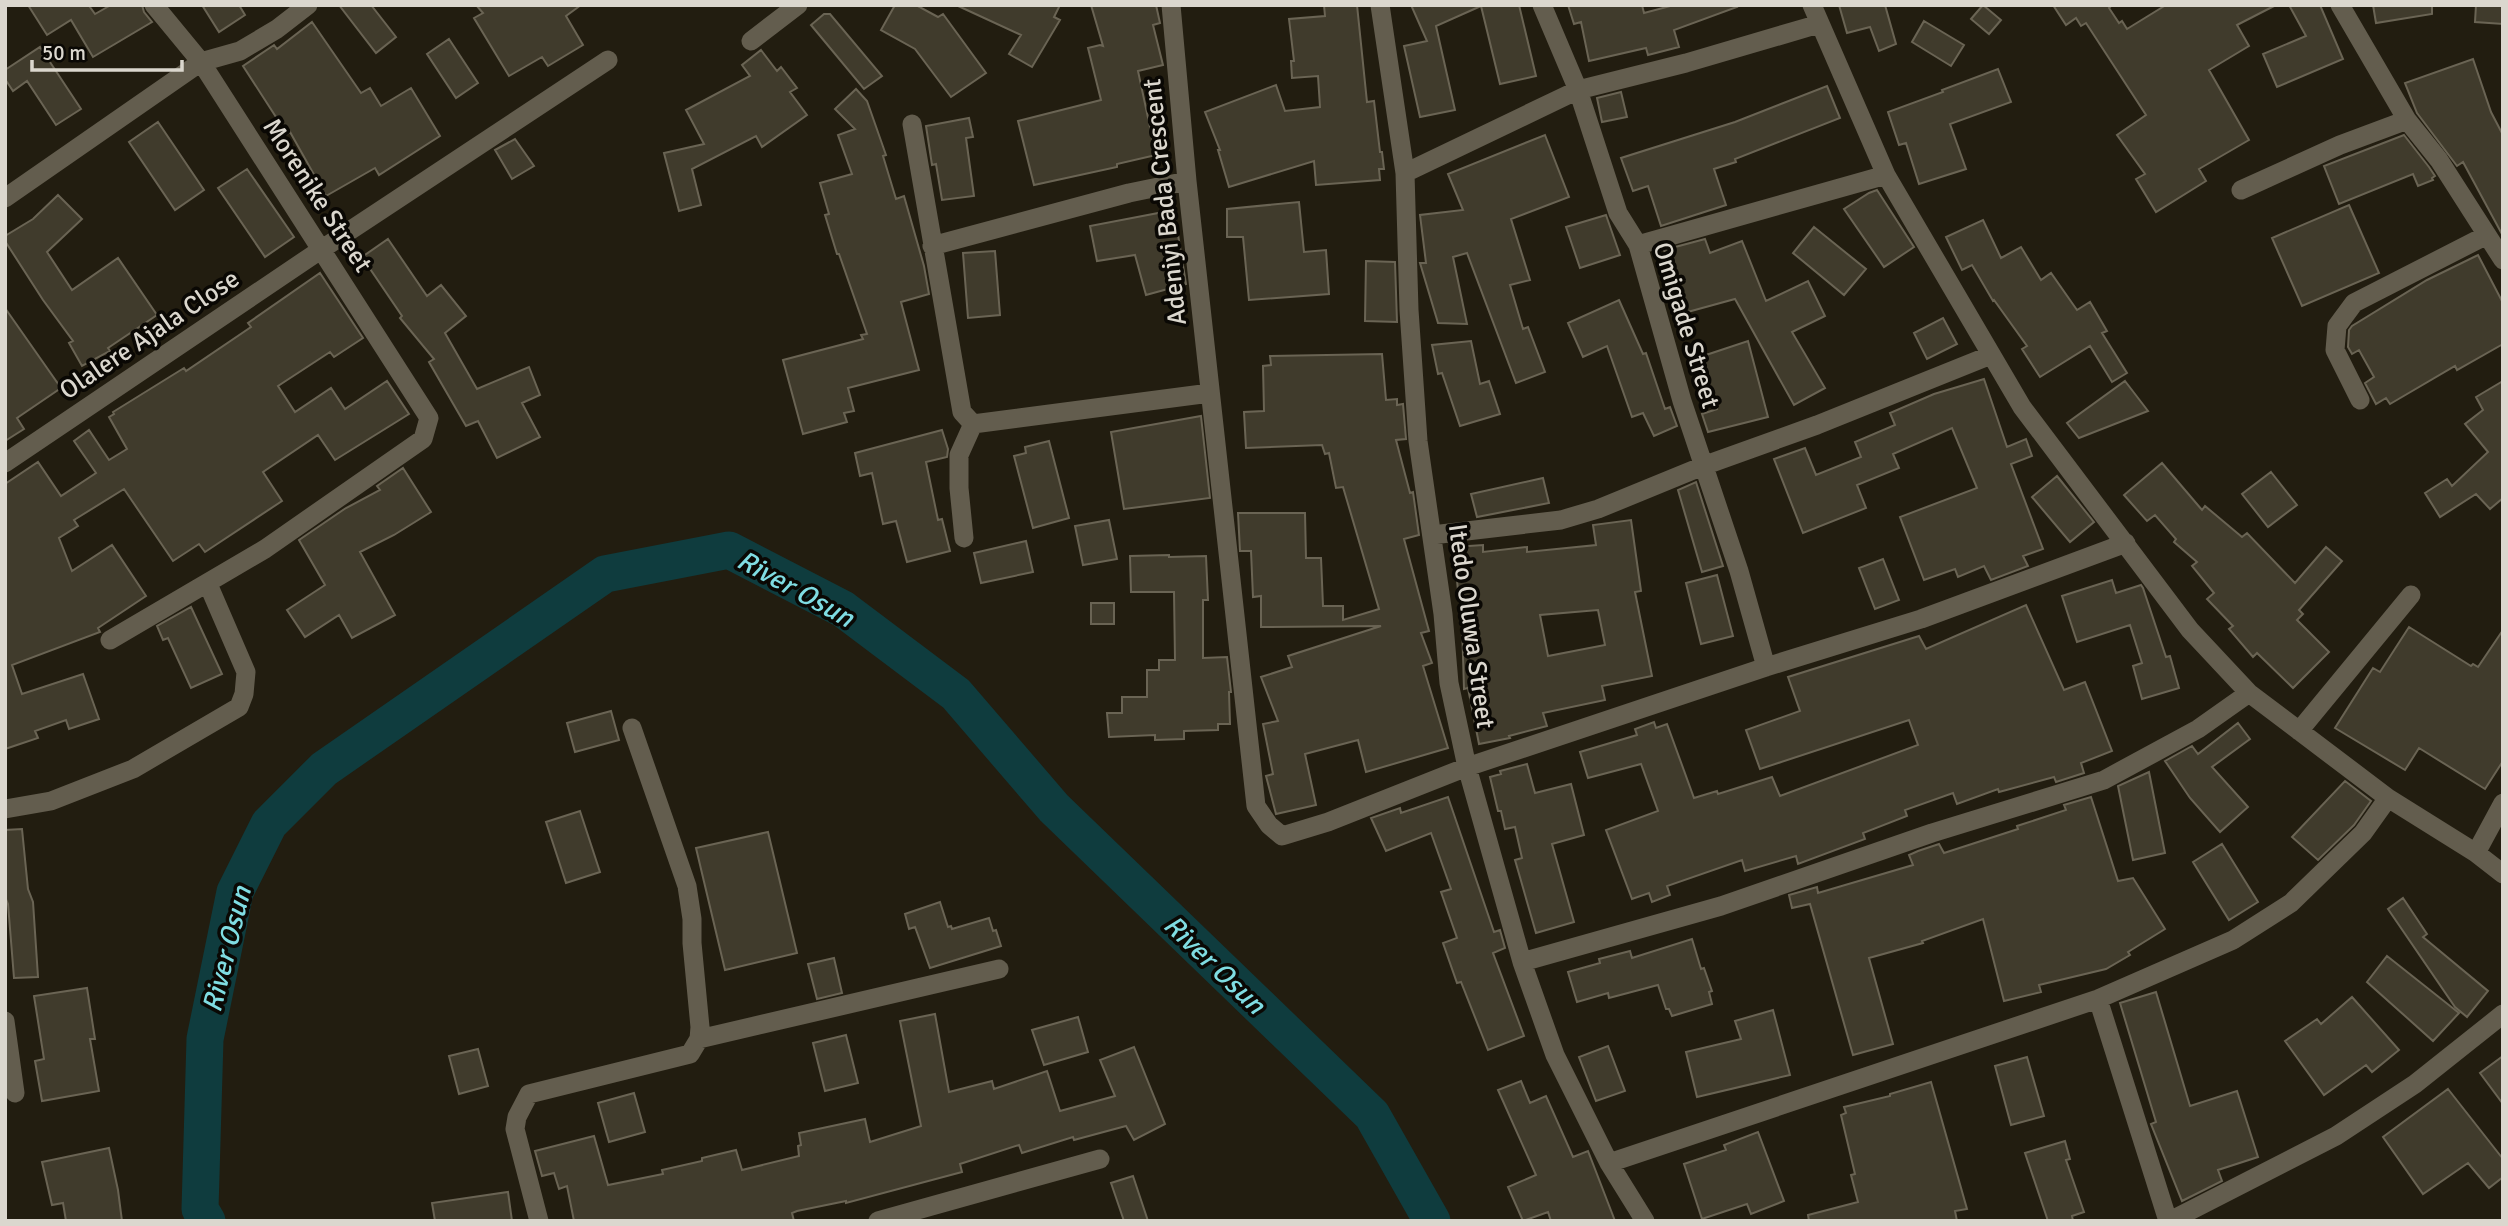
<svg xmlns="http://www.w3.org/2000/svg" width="2508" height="1226" viewBox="0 0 2508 1226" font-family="Signika,sans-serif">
<rect width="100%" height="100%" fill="#221d10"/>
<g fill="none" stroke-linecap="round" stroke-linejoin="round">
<path stroke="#0f3c3e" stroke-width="37" d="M207 1221 200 1209 205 1039 235 892 269 824 324 769 605 574 729 550 843 609 956 694 1054 808 1372 1115 1432 1221"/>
</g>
<path fill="#403b2c" stroke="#6a6454" stroke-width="2" fill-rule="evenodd" d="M28 5H94L90 7 95 14 111 5H142L144 12 152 22 93 57 71 20 47 35Z
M202 5H239L245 15 219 32Z
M339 5H371L396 37 376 53Z
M476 5H581L566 16 583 45 548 66 542 57 509 76 474 18 483 13Z
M895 5H916L938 17 943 14 986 73 951 97 915 49 881 30Z
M956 5H1060L1054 17 1060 20 1032 67 1009 54 1021 35Z
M1091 5H1156L1160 23 1153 25 1163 65 1138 71 1156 155 1117 164V167L1034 185 1018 121 1101 100 1088 48 1100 45 1103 46Z
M1324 5H1357L1367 102 1374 101 1380 152H1382L1384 169H1379L1380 180 1316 185 1314 161 1229 187 1218 150H1220L1205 112 1276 85 1285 111 1320 107 1318 76 1292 78 1291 61H1294L1289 19 1325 16Z
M1411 5H1519L1536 76 1500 84 1481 6 1436 26 1455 110 1420 117 1404 46 1427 41Z
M1568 5H1642L1644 13 1674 5H1736L1737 7 1674 30 1679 47 1648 55 1646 48 1589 61 1581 22 1574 24Z
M1839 5H1885L1896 44 1879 51 1870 27 1847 33Z
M1983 5 2001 20 1989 34 1971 19Z
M2053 5H2112L2109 8 2119 23 2122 21 2127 29 2166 5H2276L2237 25 2249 46 2209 70 2249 140 2199 169 2206 181 2156 212 2136 179 2145 174 2117 135 2146 115 2086 23 2081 26 2076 18 2066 25Z
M2289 5H2320L2343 59 2277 87 2263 54 2306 36Z
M2373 5H2432V14L2376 23Z
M2476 5H2503V24L2475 22Z
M824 14H830L882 76 864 89 811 25Z
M1924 21 1964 45 1951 66 1912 42Z
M312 22 361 93 370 88 381 106 411 88 440 136 379 175 375 168 326 196 290 132 287 134 243 66 274 45 277 49Z
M449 39 478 83 456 98 427 54Z
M40 47 81 109 56 125 27 81 13 91 5 79V70Z
M761 50 777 71 781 67 797 88 790 92 807 115 762 147 756 136 692 169 701 205 679 211 664 153 704 144 686 110 750 76 742 65Z
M2473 59 2491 112 2503 135V236L2463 162 2457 166 2417 113 2405 83Z
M1998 69 2011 102 1950 124 1966 169 1919 184 1906 143 1899 145 1888 112 1943 92 1942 90Z
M1827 86 1840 118 1735 159 1736 162 1714 169 1726 205 1661 226 1648 186 1633 191 1621 158 1735 122Z
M856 89 867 101 886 155 883 156 896 199 904 196 924 266 929 294 901 302 919 370 848 388 854 411 844 413 847 422 803 434 783 360 863 339 861 335 867 334 839 254H837L825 215 829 214 820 183 852 174 838 135 855 129 835 109Z
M1621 92 1627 117 1602 122 1597 98Z
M969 118 973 137 966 138 974 196 942 200 936 164 932 165 926 126Z
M158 122 204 190 175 210 129 142Z
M1545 135 1569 197 1511 219 1530 280 1510 285 1523 329 1528 327 1545 372 1516 383 1467 253 1453 257 1467 324 1438 323 1420 263H1426L1420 215 1463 210 1448 174Z
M2404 135 2429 167 2435 176 2432 178 2433 180 2418 186 2413 174 2339 204 2324 166Z
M515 139 534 166 512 179 495 150Z
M247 169 294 237 265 257 218 188Z
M1877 190 1914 247 1884 267 1844 209 1869 193Z
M58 195 82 219 47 252 72 290 118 258 157 315 108 348 110 351 82 366 69 343 73 341 43 300 5 241V236L33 219Z
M1299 202 1304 252 1326 250 1329 294 1249 300 1243 237H1227V209Z
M2349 205 2379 273 2302 306 2272 238Z
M1174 210 1186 284 1146 295 1135 255 1097 261 1090 226Z
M1606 215 1620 255 1580 268 1566 227Z
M1983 220 2001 258 2021 247 2041 280 2051 273 2077 310 2090 302 2107 331 2102 333 2127 373 2112 382 2090 346 2040 377 2022 349 2027 346 1994 300 1993 301 1972 265 1962 270 1946 237Z
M1814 227 1866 269 1844 295 1793 253Z
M388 239 427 296 441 285 466 316 445 333 477 389 529 367 540 395 522 403 540 437 497 458 478 421 466 426 429 362 434 359 400 318 402 316 362 257Z
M1705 239 1710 253 1742 241 1766 301 1808 281 1825 316 1792 332 1825 388 1794 405 1735 299 1684 313 1664 250Z
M995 251 1000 315 968 318 963 253Z
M2478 255 2503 303V344L2457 370 2455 366 2390 404 2386 398 2376 404 2365 383 2374 377 2359 350 2352 354 2348 347 2349 330 2352 326 2427 280Z
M1366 261 1395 262 1397 322 1365 321Z
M320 273 363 338 334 357 330 352 278 386 295 412 331 388 345 409 387 381 409 414 335 460 318 435 263 472 282 501 205 552 199 544 173 561 124 489 74 520 78 526 59 538 72 571 112 545 146 596 98 628 100 632 12 665 22 694 83 674 99 719 69 729 66 720 35 731 38 738 5 749V484L38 462 61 496 96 473 74 441 89 430 109 460 127 449 109 417 114 414 113 412 184 368 186 371 251 327 248 323Z
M1619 300 1643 354 1646 353 1665 409 1670 407 1677 426 1654 436 1643 413 1632 417 1607 346 1583 357 1568 323Z
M5 308 61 388 17 418 24 429 5 441Z
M1943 318 1957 344 1927 359 1914 333Z
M1471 341 1480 384 1489 381 1500 414 1460 426 1442 373 1438 374 1432 345Z
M1748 341 1768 417 1708 432 1702 414 1717 409 1700 357Z
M1382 354 1386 400 1397 399V405L1403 404 1406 439 1396 440 1410 493 1413 492 1419 535 1404 539 1429 631 1421 633 1432 663 1423 666 1448 748 1366 772 1358 740 1305 754 1316 805 1276 814 1266 776 1273 774 1263 724 1278 721 1261 677 1292 667 1288 656 1381 626 1261 627V596L1253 597 1251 551H1240L1238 513H1305L1306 558H1321L1323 606H1343V620L1379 609 1343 487 1336 488 1329 453 1325 454 1322 445 1246 448 1244 412 1264 411 1263 366 1271 365 1270 356Z
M1984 379 2007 447 2026 439 2032 456 2011 464 2043 549 2023 556 2028 566 1991 580 1984 566 1958 577 1955 569 1924 580 1900 517 1977 488 1952 428 1893 454 1899 468 1857 485 1866 508 1803 533 1774 459 1805 448 1816 475 1861 457 1855 442 1895 425 1890 413 1934 394Z
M2125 381 2148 411 2079 438 2067 423Z
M2503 381V498L2490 509 2476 494 2440 517 2425 493 2447 479 2452 486 2488 452 2465 424 2483 410 2476 397Z
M1201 416 1210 498 1124 509 1111 432Z
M942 430 948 449 947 457 926 462 938 520 942 519 950 551 907 562 896 521 883 524 872 473 860 476 855 453Z
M1049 441 1069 518 1033 528 1014 456 1026 453 1025 447Z
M2162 463 2202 510 2205 506 2242 537 2247 533 2295 583 2326 547 2342 561 2299 610 2303 614 2297 620 2329 652 2293 688 2257 653 2253 657 2229 629 2233 626 2207 599 2214 593 2192 566 2197 562 2174 542 2176 539 2155 515 2147 521 2124 495Z
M403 468 431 512 394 535 360 552 395 615 352 638 339 615 305 637 287 610 325 585 299 540 346 508 380 490 377 486Z
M2271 472 2297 505 2268 527 2242 494Z
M2057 476 2094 522 2070 542 2032 497Z
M1543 478 1549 503 1477 517 1471 494Z
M1696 482 1723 566 1702 572 1678 490Z
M1109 520 1117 559 1083 565 1075 526Z
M1631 520 1641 591 1635 592 1652 676 1602 686 1605 700 1543 713 1547 726 1509 736 1510 738 1479 744 1468 688 1464 689 1461 591H1458L1454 547 1483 545V552L1527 547V552L1596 545 1593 525ZM1598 610 1605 645 1548 656 1540 615Z
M1026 541 1033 572 981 583 974 553Z
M1169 555V557L1206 556 1208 600H1203V658L1227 657 1231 692H1229L1230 724H1218V730L1184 731V739L1155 740V735L1109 737 1107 713H1122V697H1147V670H1159V660H1175L1174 592H1131L1130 556Z
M1883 559 1899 600 1875 609 1859 568Z
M1717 575 1733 636 1701 644 1686 583Z
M2112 580 2116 593 2141 585 2143 588 2166 657 2170 656 2179 688 2142 699 2133 666 2142 663 2130 625 2077 642 2062 596Z
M1091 603H1114V624H1091Z
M2026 605 2064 690 2085 682 2112 751 2081 763 2084 773 2056 782 2054 777 1999 792 1998 789 1957 804 1953 793 1905 810 1907 816 1863 833 1865 839 1798 864 1796 856 1745 871 1742 860 1667 886 1670 895 1652 902 1649 893 1632 899 1606 830 1658 811 1641 764 1588 778 1580 752 1637 735 1635 729 1654 722 1656 728 1667 724 1694 798 1717 791 1718 794 1772 777 1780 796 1918 745 1909 720 1760 769 1746 730 1800 711 1788 677 1919 636 1926 649Z
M191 607 222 674 191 688 168 638 163 640 157 626Z
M2409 627 2471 666 2473 664 2478 667 2503 630V761L2485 789 2419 748 2405 770 2335 728 2373 668 2380 672Z
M611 711 619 740 575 752 567 723Z
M2238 723 2250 739 2212 767 2248 807 2220 832 2190 798 2165 761 2192 746 2198 754Z
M1527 764 1535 793 1571 784 1584 835 1552 844 1574 922 1536 933 1515 860 1522 858 1515 827 1505 829 1501 811H1498L1490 777 1501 774 1500 771Z
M2149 772 2165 853 2133 860 2118 786Z
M2345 781 2371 801 2354 825 2318 860 2292 837Z
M1448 797 1494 932 1500 930 1505 948 1493 953 1524 1036 1488 1050 1461 982 1457 983 1443 943 1457 938 1441 892 1451 889 1431 833 1386 851 1371 818 1400 808 1401 813Z
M2091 797 2118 881 2133 878 2165 929 2128 952 2130 955 2106 969 2039 985 2041 992 2004 1001 1983 919 1922 941 1923 943 1869 958 1893 1044 1853 1055 1810 904 1792 908 1789 895 1817 887 1818 893 1913 865 1909 855 1918 851 1939 844 1944 853 2018 829 2017 826 2066 810 2064 805Z
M580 811 600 872 566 883 546 822Z
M22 829 28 889 33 902 38 977 14 978 8 904 5 897V830Z
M768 832 797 953 725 970 696 848Z
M2222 844 2258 902 2229 920 2193 862Z
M2403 898 2427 934 2423 937 2488 991 2467 1017 2455 1007 2388 909Z
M940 902 948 927 951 926 952 929 989 918 993 931 996 930 1001 946 930 968 915 927 909 929 905 914Z
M1692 939 1701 969 1704 968 1712 991 1709 992 1712 1004 1672 1016 1669 1009H1666L1658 985 1609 998 1608 993 1577 1002 1568 972 1600 963 1599 959 1630 951 1632 958Z
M2387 956 2459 1013 2433 1041 2367 982Z
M834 958 842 993 817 999 808 964Z
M87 988 95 1039H90L99 1091 42 1101 35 1061 44 1059 34 996Z
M2156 992 2190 1106 2237 1091 2258 1157 2218 1170 2222 1181 2182 1201 2151 1124 2156 1122 2120 1003Z
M2352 997 2399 1050 2372 1072 2366 1065 2324 1095 2285 1041 2317 1019 2321 1024Z
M1773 1010 1790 1075 1697 1097 1686 1052 1741 1039 1735 1021Z
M935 1014 949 1092 992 1081 994 1089 1047 1071 1060 1111 1115 1096 1100 1060 1134 1047 1165 1124 1134 1140 1126 1126 1074 1140 1073 1137 1022 1153 1019 1145 960 1164 962 1172 846 1203V1201L797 1211 792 1213 794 1221H574L567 1186 559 1189 554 1173 542 1176 535 1151 594 1136 608 1185 663 1174 662 1170 702 1161V1158L736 1150 742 1170 799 1156 798 1146 801 1145 799 1133 865 1119 870 1142 921 1126 900 1021Z
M1078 1017 1088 1052 1044 1065 1032 1030Z
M846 1035 858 1083 825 1091 813 1043Z
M1608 1046 1625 1091 1596 1101 1579 1057Z
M478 1049 488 1086 459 1094 449 1056Z
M2503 1056V1104L2480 1073Z
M2027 1057 2044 1116 2011 1125 1995 1066Z
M1521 1081 1530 1103 1546 1096 1573 1157 1588 1151 1615 1221H1551L1548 1212 1523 1221 1508 1187 1536 1175 1498 1090Z
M1931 1082 1967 1209 1955 1211 1957 1221H1809L1808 1215 1858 1202 1851 1175 1855 1174 1841 1115 1846 1113 1844 1107 1890 1096V1094Z
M2448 1089 2503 1159V1177L2489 1188 2468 1163 2423 1194 2383 1137Z
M634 1093 645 1132 609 1142 598 1103Z
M1758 1132 1784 1201 1751 1214 1747 1204 1702 1219 1684 1164 1726 1150 1724 1145Z
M2065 1141 2070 1159 2066 1160 2084 1212 2072 1216 2073 1221H2048L2025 1153Z
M109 1148 118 1190 122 1221H66L63 1203 52 1205 42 1162Z
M1133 1176 1148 1221H1124L1111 1183Z
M508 1192 512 1221H435L432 1203Z"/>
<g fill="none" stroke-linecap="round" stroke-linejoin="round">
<path stroke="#635d4e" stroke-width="19" d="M1171 5 1187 181 1256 806 1269 825 1282 836 1328 822 1467 767 1766 667 1921 619 2126 543
M1380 5 1405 173 1409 310 1418 441 1443 614 1449 683 1467 767 1522 962 1555 1055 1609 1163 1645 1221
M1542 5 1578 90 1618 213 1638 245 1682 401 1739 571 1766 667
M1812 5 1886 175 2022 407 2190 630 2249 693 2388 798 2476 853 2503 874
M2340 5 2407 120 2439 160 2503 260
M751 41 798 5
M912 124 962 412 973 424 1210 393
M1405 173 1578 90 1686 63 1819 24
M2241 190 2340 145 2407 120
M5 198 201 62 240 51 277 29 308 5
M1638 245 1886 175
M932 246 1129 193 1187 181
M2360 400 2335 350 2337 326 2354 303 2487 235
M5 463 322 249 608 60
M1432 535 1561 520 1598 509 1703 466 1817 425 1991 355
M964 538 959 488V455L973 424
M110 640 265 549 423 439 429 418 201 62 154 5
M2299 731 2411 595
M5 809 51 801 133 769 239 707 244 694 246 672 208 584
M2476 853 2503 803
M1522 962 1721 906 1932 833 2104 780 2198 729 2249 693
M2098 999 2168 1221
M5 1021 15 1093
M699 1039 999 969
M1609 1163 2098 999 2233 940 2291 903 2363 833 2388 798
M539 1221 515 1129 517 1117 529 1094 690 1054 699 1039 700 1027 692 943V919L687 886 632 728
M878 1221 1100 1159
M2170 1221 2336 1136 2415 1084 2503 1014"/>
</g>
<g text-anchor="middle" stroke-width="7" stroke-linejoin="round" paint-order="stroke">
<g font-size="26" fill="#dbd7ce" stroke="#0a0804">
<text transform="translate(318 195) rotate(57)" y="9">Morenike Street</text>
<text transform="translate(1164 202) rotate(-96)" y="9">Adeniyi Bada Crescent</text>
<text transform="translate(1687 325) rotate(73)" y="9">Omigade Street</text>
<text transform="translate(149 334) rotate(-34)" y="9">Olalere Ajala Close</text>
<text transform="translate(1472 626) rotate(82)" y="9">Itedo Oluwa Street</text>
</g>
<g font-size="28" font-style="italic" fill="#7fdce2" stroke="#0a0804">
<text transform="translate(796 588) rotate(29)" y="10">River Osun</text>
<text transform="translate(226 949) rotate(-76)" y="10">River Osun</text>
<text transform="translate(1215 964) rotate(44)" y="10">River Osun</text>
</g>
</g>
<rect width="2508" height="1226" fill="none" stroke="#dbd7ce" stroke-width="14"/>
<path d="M32 60v10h150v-10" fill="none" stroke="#dbd7ce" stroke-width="3.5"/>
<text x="42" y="60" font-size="21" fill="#dbd7ce" stroke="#0a0804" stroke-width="5" paint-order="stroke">50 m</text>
</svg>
